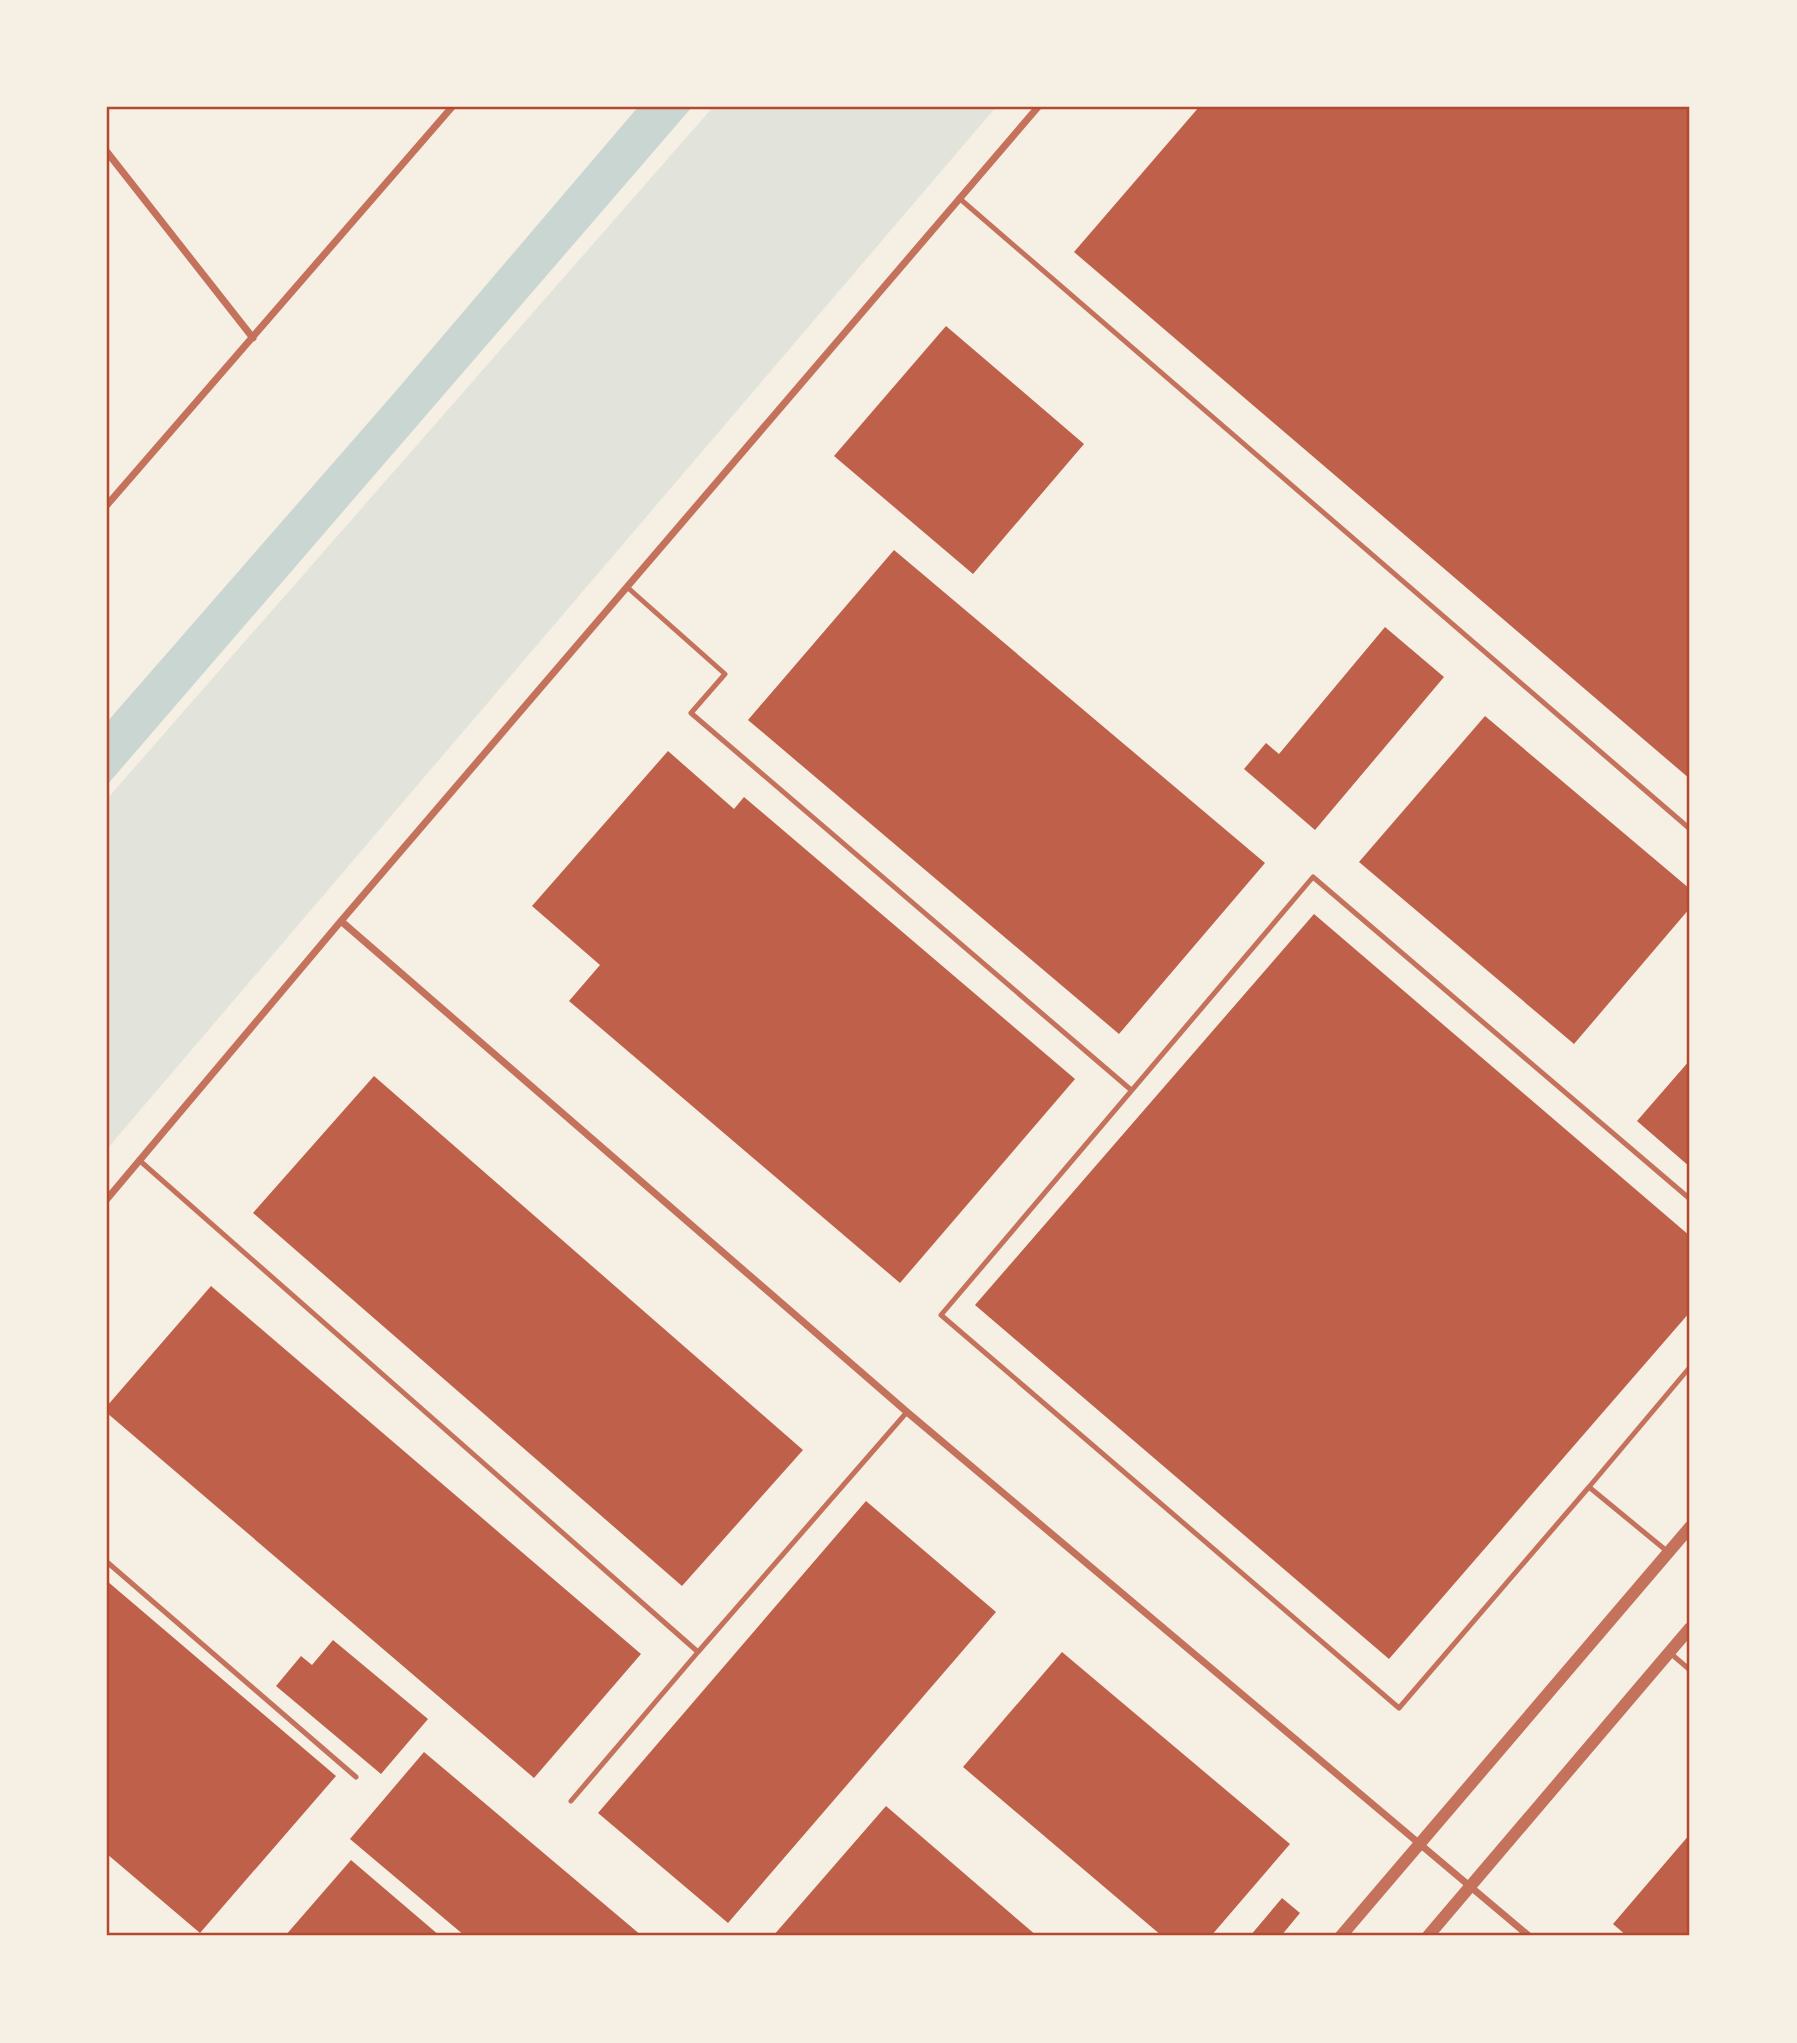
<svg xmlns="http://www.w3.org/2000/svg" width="1797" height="2043" viewBox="0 0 1797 2043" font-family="'Space Grotesk',sans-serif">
<rect width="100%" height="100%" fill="#f6efe4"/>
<path fill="#e2e4dc" d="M713 107H996L107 1149V799Z"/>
<path fill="#c9d6d2" d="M638 107H692L107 785V722L395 392Z"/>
<path fill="#bf614a" d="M1199 107H1690V779L1074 252Z
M946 326 1084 444 973 574 834 456Z
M894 550 1265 863 1119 1034 748 720Z
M1385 627 1444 677 1315 830 1244 769 1266 743 1279 754Z
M1485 716 1690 889V908L1574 1044 1359 862Z
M668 751 734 809 744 797 1075 1079 900 1283 569 1001 600 965 532 906Z
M1314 914 1690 1236V1312L1389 1659 975 1305Z
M1690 1060V1167L1637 1121Z
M374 1076 803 1450 682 1586 253 1213Z
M211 1286 641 1654 534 1778 107 1413V1406Z
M866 1501 996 1612 728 1923 598 1813Z
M107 1581 336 1776 200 1933 107 1854Z
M333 1640 428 1719 381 1774 276 1686 301 1656 312 1665Z
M1062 1652 1290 1844 1211 1936H1162L963 1767Z
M424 1752 642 1936H465L350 1839Z
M886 1806 1037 1936H773Z
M1690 1834V1936H1627L1613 1924Z
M351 1860 440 1936H285Z
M1282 1898 1300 1913 1281 1936H1250Z"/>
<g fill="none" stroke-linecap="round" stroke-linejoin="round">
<path stroke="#c5725c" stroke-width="5" d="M959 198 1690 829
M627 587 725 674 691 713 1130 1089
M139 1160 698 1652 907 1412
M1589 1487 1399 1708 941 1315 1313 877 1690 1199
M1668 1552 1589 1487 1690 1367
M107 1562 356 1777
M1669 1652 1690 1670
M571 1801 698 1652"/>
<path stroke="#c5725c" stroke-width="7" d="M107 152 253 338
M107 505 452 107
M341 921 907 1412 1529 1936
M107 1199 341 921 1038 107"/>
<path stroke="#c5725c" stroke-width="12" d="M1341 1936 1690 1527
M1428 1936 1690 1628"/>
</g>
<rect width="1797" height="2043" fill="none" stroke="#f6efe4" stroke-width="217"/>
<rect x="108" y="108" width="1580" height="1826" fill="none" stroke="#b5482f" stroke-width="2.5"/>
</svg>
